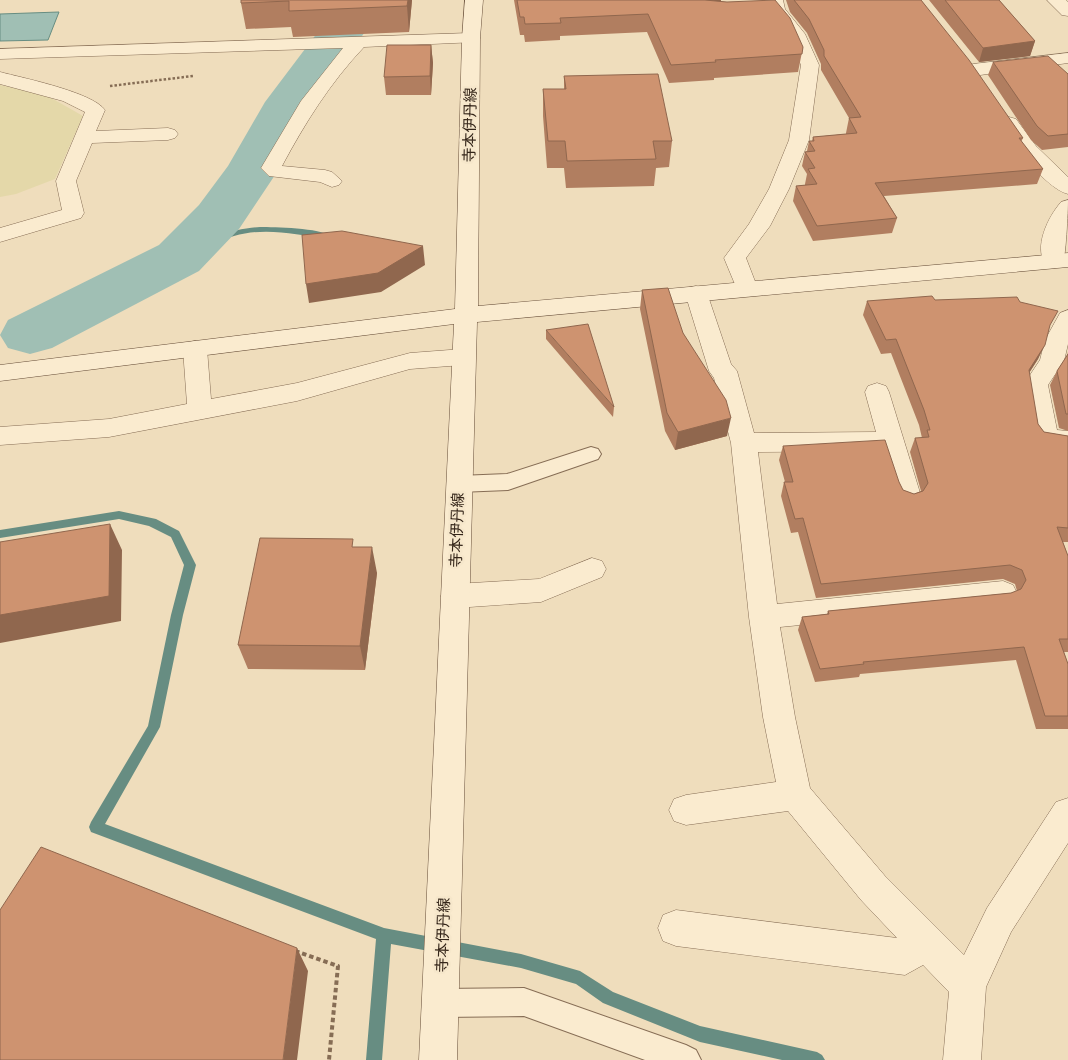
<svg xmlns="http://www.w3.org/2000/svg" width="1068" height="1060" viewBox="0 0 1068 1060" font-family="'Libre Baskerville','Noto Sans JP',serif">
<rect width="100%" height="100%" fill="#efddbc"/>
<path fill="#e4d8a9" d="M0 85 46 95 83 116 55 179 16 194 0 197Z"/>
<path fill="#a0bfb4" stroke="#678d82" d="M59 12 48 40 0 41V14Z"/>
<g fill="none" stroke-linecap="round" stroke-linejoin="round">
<path fill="#678d82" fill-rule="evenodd" d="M260 227C274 227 321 228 330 236L326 239C296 234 264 227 234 236 216 241 199 251 182 260H176L174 258C192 241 235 228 260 227Z
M119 511 156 519 179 531 196 565 183 615 160 727 105 824 384 928 521 954 580 971 613 992 700 1026 817 1052 822 1055 825 1060H782L700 1042 603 1003 576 984 521 968 391 944 382 1060H366L376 939 91 832 89 827 91 822 148 726 171 615 184 565 171 537 149 526 119 519 0 538V530Z"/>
<path fill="#a0bfb4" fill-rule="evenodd" d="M342 0H387L308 114 279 169 239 229 199 271 52 348 30 354 8 348 0 335 8 320 159 245 199 205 228 166 265 102Z"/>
<g stroke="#866d55" stroke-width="2">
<path id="lane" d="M591 447 598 449 601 454 598 459 508 490 459 492 452 489 449 484 452 479 459 476 507 474Z
M524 988 686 1045 696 1050 701 1060H645L524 1016 440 1017 430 1013 426 1003 430 993 440 989Z"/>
</g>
<g stroke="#866d55" stroke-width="1">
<path id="street" d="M765 0H783L785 9 805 34 819 65 809 140 789 189 770 226 746 258 758 289 755 294 747 296 739 294 724 258 749 224 769 189 789 140 801 65 788 35 768 10Z
M1047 0H1066L1068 2V16L1062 15Z
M471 33 477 34 480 38 477 42 364 47C330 83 305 123 282 166L325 170 332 172 342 181 339 185 332 187 320 182 269 176 261 168 301 101 343 48 0 59V49Z
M1068 53V63L973 76 966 74 964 70 966 66 973 64Z
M0 72C23 78 92 92 105 110L96 131 168 128 175 130 178 134 175 138 168 140 92 143 76 181 84 213 81 218 0 242V228L62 210 56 181 85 112 63 101 0 84Z
M1009 117 1016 119 1036 146 1068 177V194C1045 188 1012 143 999 123L1002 119Z
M1068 200C1068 210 1066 260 1062 266L1054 268 1046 266C1033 247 1048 217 1061 202Z
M696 286 704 288 707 293 731 364 737 371 754 433 876 432 865 392 868 386 877 383 886 386 889 392 921 496 917 503 908 506 899 503 895 496 881 451 758 452 777 604 1003 581 1013 585 1017 593 1013 601 1003 605 780 627 795 717 810 788 885 876 964 955 987 908 1056 802 1068 798V843L1011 932 986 987 981 1060H943L949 992 923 965 905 975 676 946 663 941 658 928 663 915 676 910 897 938 861 900 788 811 686 825 674 821 669 810 674 799 686 795 776 782 763 717 749 617 731 443 714 378 709 371 685 293 688 288Z
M1068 310V344L1064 361 1048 385 1057 430 1068 431V449L1037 445 1033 438 1024 384 1040 360 1045 340 1060 313Z
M195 341 203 343 207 349 211 399 297 383 410 353 463 349 472 351 475 357 472 363 463 365 410 369 297 401 109 437 0 445V427L109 419 187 404 183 349 187 343Z
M592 558 602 561 606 569 602 577 541 602 455 608 445 604 441 596 445 588 455 584 539 579Z"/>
</g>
<g stroke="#674e39" stroke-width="1">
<path id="secondary" d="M465 0H483L480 38 478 306 1068 253V267L477 322 457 1060H419L454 324 0 381V365L455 309 462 38Z"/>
</g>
<path stroke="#866d55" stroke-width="2.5" stroke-dasharray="2.5 2" stroke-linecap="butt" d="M110 86 193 76"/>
<path stroke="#866d55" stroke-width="4" stroke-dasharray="4.5 3" stroke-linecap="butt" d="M295 951 338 966 329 1060"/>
<use href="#lane" fill="#faebcf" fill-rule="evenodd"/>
<use href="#street" fill="#faebcf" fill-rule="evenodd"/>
<use href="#secondary" fill="#faebcf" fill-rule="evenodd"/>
</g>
<path fill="#b17e60" d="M241 0H412L409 32 293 37 291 27 246 29 241 3Z
M514 0H721L720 2 803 47 798 72 714 78V80L669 83 647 32 560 36V40L525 42 524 35H520Z
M786 0H921L1023 138 1021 142 1043 169 1037 184 884 196 897 218 892 233 813 241 793 201 796 186 805 185V184L807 174 802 166 805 152 807 151 809 141H812L813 137 846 134V133L849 118 821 70V64L807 33 790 12Z
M929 0H999L1035 41 1030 56 979 62Z
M431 45 433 63 431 95H386L384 77Z
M993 62 1068 74V147L1042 150 1031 140 988 75Z
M564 76 672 141 669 167 656 168 654 186 566 188 564 168H547L543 116V89H564Z
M642 290 683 333 727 436 675 450 665 431 640 309Z
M935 300 1020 302 1049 329 1038 359 1029 373 1038 424 1044 432 1068 436V542H1063L1068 556V652H1064L1068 664V729H1036L1016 660 860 674 859 677 815 682 798 630 802 617 827 614 828 611 1011 593 1017 591 1015 584 1003 579 816 598 798 532 791 533 781 496 784 482H785L779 460 783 446 899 482 903 490 914 494 921 491 910 452 915 438H922L919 425 891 353 881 354 863 315 867 301Z
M546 330 614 407 613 417 546 339Z
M1068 352V431L1059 428 1050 385 1057 371 1067 356Z
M354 547 377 573 365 670 248 669 238 645Z"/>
<path fill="#90674e" d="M408 0H412L409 32 407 6Z
M702 0H721L720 6Z
M1035 41 1030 56 979 62 983 48Z
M431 45 433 63 431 95 430 76Z
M423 246 425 265 381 292 309 303 306 284Z
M1045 345 1038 359 1022 384 1029 370Z
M731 418 727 436 675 450 678 432Z
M110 524 122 550 121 621 0 643V615Z
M372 547 377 573 365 670 360 646Z
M297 948 308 971 297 1060H283Z"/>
<path fill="#ce9370" stroke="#90674e" d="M241 0H408L407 6 289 11V1L241 3Z
M517 0H705L727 2 775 0 790 18 803 47 802 54 715 60 716 62 671 65 648 14 560 18 561 23 525 24 524 17H520Z
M794 0H921L969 60 1023 138H1019L1043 169 875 183 897 218 817 226 796 186 817 184 808 169 815 168 805 152 815 151 809 141H814L813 137 857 133 849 118 861 117 824 56V50L809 19Z
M945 0H999L1035 41 983 48Z
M387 45H431L430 76 384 77Z
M1048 56 1068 74V134L1048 136 1037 126 993 62Z
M658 74 672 141H653L656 159 567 161 565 141H548L543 89H566L564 76Z
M342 231 423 246 378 273 306 284 302 235Z
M668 288 683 333 726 400 731 418 678 432 667 413 642 290Z
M932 296 935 300 1017 297 1020 302 1058 311 1050 325 1045 345 1029 370 1038 424 1044 432 1068 436V528L1057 527 1068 556V639H1059L1068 664V716H1045L1024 647 863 662 864 664 820 669 802 617 829 614 828 611 1011 593 1021 589 1026 580 1022 570 1010 565 821 584 803 518 795 519 784 482H793L783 446 885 440 899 482 903 490 914 494 923 491 928 483 915 438 929 437 927 430H930L924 410 896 339 886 340 867 301Z
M588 324 614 407 546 330Z
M1068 354V414H1066L1057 371Z
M110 524 109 596 0 615V542Z
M260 538 353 539 352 547H372L360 646 238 645Z
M41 847 297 948 283 1060H0V910Z"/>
<g text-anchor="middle" stroke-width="5" stroke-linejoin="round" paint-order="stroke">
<g font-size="15" fill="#35261a" stroke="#f6e7cb">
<text transform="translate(470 125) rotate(-89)" y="5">寺本伊丹線</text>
<text transform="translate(457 530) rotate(-88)" y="5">寺本伊丹線</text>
<text transform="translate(443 935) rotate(-88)" y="5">寺本伊丹線</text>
</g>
</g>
</svg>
